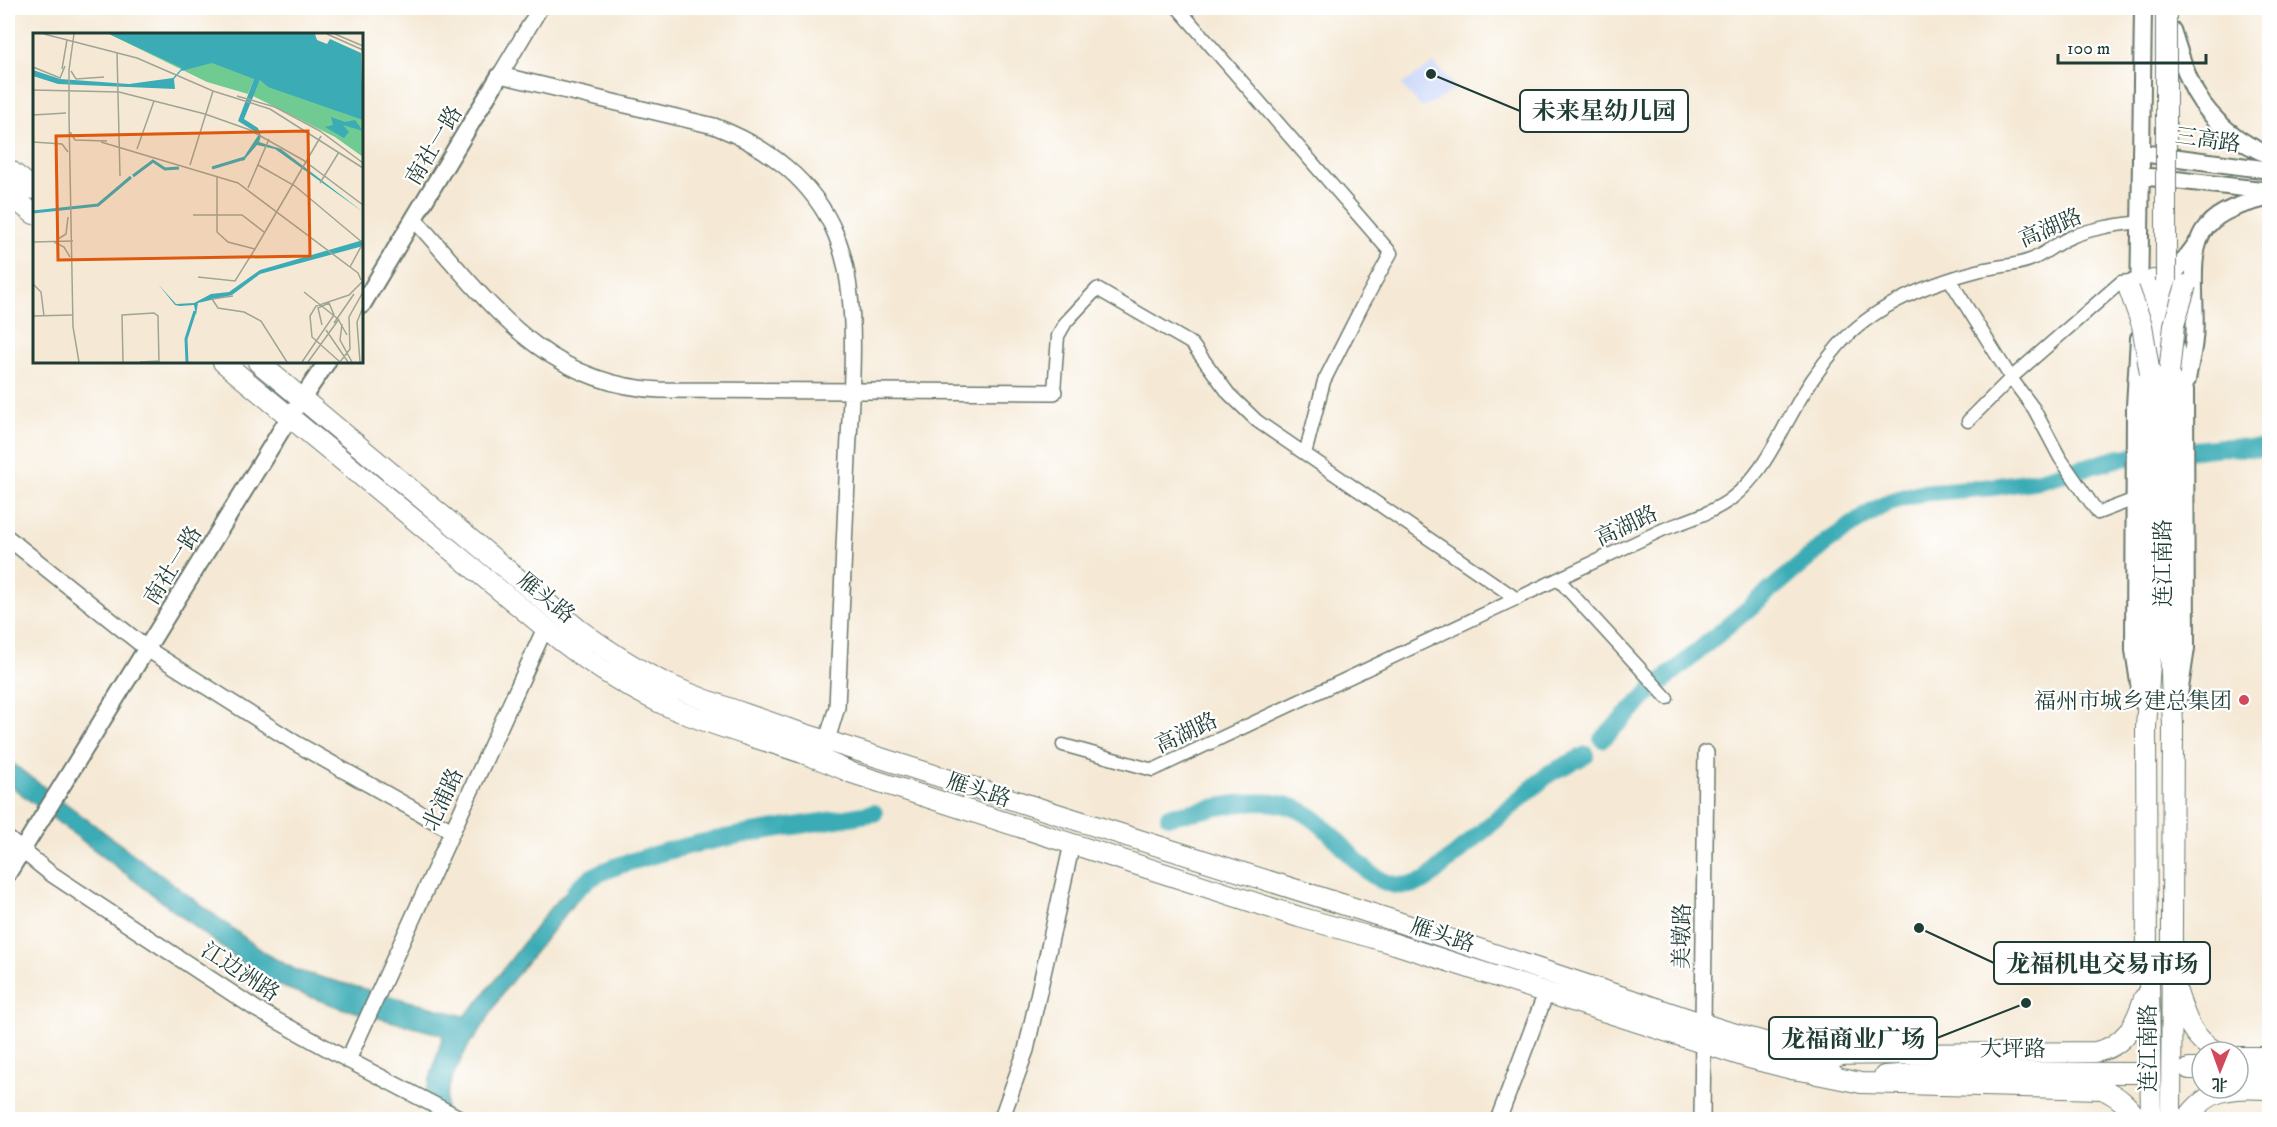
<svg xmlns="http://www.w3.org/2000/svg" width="2277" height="1127" viewBox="0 0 2277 1127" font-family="'IM FELL DW Pica','Noto Serif SC',serif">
<rect width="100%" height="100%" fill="#fff"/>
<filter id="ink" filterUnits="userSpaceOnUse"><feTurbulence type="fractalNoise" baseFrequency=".0167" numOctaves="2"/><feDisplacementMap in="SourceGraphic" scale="12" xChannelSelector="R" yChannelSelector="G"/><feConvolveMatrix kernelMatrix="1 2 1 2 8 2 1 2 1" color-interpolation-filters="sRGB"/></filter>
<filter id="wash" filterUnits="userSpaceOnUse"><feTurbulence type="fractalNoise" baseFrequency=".008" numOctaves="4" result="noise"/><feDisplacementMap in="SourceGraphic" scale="24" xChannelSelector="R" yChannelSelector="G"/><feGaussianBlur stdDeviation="1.35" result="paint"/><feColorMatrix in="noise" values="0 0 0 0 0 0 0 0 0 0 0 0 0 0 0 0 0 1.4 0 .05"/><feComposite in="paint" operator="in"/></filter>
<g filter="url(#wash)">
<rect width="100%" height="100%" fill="#f5e9d5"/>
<path fill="#cfdafa" d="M1434 63 1456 88 1436 101 1421 107 1401 85Z"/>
<path fill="#3bacb6" stroke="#2d7475" stroke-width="1.5" d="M8 760 268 955 298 971 464 1016 478 1002 551 907 587 870 598 882 579 897 504 991 475 1039 471 1041C460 1061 439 1097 448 1119H427L425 1096 443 1035 341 1008 266 981 8 784Z"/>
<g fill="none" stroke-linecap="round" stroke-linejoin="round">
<path stroke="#3bacb6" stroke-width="18" d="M1602 739 1652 690 1830 540 1875 510 1889 502 1920 493 1993 487 2039 480 2120 458 2223 447 2270 449
M1169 816C1209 811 1256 793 1295 808 1345 828 1367 907 1426 880L1550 773 1586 755
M575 891C591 873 616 866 640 859 716 835 796 827 874 813"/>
</g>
</g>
<g filter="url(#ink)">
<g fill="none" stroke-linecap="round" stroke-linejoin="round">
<g stroke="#6a796c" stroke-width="15">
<path id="minor" d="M1178 8 1391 253 1362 306 1324 381 1305 454
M1950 280 2011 378 2034 409 2060 458 2098 513 2135 499
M1054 392 1058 336 1066 322 1097 289 1192 344 1229 394 1257 421 1517 599
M1968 421 2011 378 2121 282 2138 280
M1559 580 1667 698
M1063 745 1153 770 1662 530C1685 521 1713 513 1732 498 1760 476 1773 447 1790 417 1803 392 1819 368 1838 346 1873 306 1930 283 1981 270 1997 266 2014 266 2030 260 2044 255 2055 244 2069 238 2091 228 2116 225 2140 222"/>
</g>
<g stroke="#6a796c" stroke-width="18">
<path id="tertiary" d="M540 8 500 75 714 126C767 146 814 181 836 235 861 296 851 391 848 457 844 540 841 624 837 707L824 750
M414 219C486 298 542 385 660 390L1054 392
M8 538 147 649 297 744 452 831
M8 839 50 873 256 1009 348 1060 463 1120
M348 1060 545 628
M1001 1120 1026 1050 1072 844
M1498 1120 1546 993
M1702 1120 1706 753"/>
</g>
<g stroke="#6a796c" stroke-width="20">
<path id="secondary" d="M2172 30C2179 51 2185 73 2195 92 2211 120 2239 144 2270 155
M2141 153 2270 170
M2141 176 2270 191
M2174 274 2197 243
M362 305 500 75
M2139 310 2143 8
M2139 338 2135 406 2134 650 2142 702
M2175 344 2185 390 2186 648 2178 701
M2187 380C2189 366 2193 353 2194 339 2198 307 2185 251 2207 226 2222 208 2248 203 2270 197
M8 873 290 416 327 362"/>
</g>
<g stroke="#6a796c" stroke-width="22">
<path id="primary" d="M8 169 34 189
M8 194 34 214
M223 362 560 640C595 667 633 691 674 709 732 734 795 746 852 773L1299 917 1395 944 1749 1058 1792 1069 1834 1075
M258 362 577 628C607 650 638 671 672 686 709 703 748 714 786 728L1392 920 1719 1029 1789 1049 1839 1056
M2189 1069H2202
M2238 1075 2270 1076
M1884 1076 1946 1072 2136 1073"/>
</g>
<g stroke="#6a796c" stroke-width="22">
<path id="trunk" d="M2166 281 2169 374 2170 647 2173 727 2171 1120
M2177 992C2185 1017 2192 1039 2217 1052
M1822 1055 2095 1052C2124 1047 2136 1024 2144 998
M2238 1057H2270
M1817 1074 1861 1083 2102 1089C2118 1096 2128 1105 2138 1120
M2151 1120 2149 981 2147 968 2146 728 2151 647 2150 374 2153 280
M2186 1120C2209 1086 2233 1088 2270 1089"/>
</g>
<use href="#minor" stroke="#fff" stroke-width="12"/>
<use href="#tertiary" stroke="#fff" stroke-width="15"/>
<use href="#secondary" stroke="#fff" stroke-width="16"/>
<use href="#primary" stroke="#fff" stroke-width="20"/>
<use href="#trunk" stroke="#fff" stroke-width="20"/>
<g stroke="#6a796c" stroke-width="22" stroke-linecap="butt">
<path id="trunk-bridge" d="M2166 281V8
M2129 289 2142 325 2150 374
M2169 374 2174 325 2186 285"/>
</g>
<use href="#trunk-bridge" stroke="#fff" stroke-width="20"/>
</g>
</g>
<circle fill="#d1495b" stroke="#fff" stroke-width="2" cx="2244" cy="700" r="6"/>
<g text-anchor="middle" stroke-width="4.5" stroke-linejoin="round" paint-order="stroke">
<g font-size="22" fill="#1f3d34" stroke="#fff">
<text transform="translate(2208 139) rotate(8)" y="8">三高路</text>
<text transform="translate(433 145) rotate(-59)" y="8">南社一路</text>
<text transform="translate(2050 227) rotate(-23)" y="8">高湖路</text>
<text transform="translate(1626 525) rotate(-25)" y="8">高湖路</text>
<text transform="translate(2162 563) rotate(-90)" y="8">连江南路</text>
<text transform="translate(172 565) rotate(-58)" y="8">南社一路</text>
<text transform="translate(547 597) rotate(39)" y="8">雁头路</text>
<text transform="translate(1186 732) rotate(-25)" y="8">高湖路</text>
<text transform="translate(979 789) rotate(18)" y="8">雁头路</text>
<text transform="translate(442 799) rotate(-65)" y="8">北浦路</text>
<text transform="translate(1443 934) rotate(18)" y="8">雁头路</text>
<text transform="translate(1681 936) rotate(-89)" y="8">美墩路</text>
<text transform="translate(241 971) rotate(33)" y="8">江边洲路</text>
<text x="2013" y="1056">大坪路</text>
<text transform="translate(2147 1048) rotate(-90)" y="8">连江南路</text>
</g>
<g font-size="22" fill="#1f3d34" stroke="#fff" text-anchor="end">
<text x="2232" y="708">福州市城乡建总集团</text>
</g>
</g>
<g transform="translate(33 33)">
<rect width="330" height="330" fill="#f5e9d5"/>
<path d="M76 1 330 71V124L302 104 220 63 227 47 221 46 215 61 174 49Z" fill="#70cb92"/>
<path d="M76 1H282L284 7 294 11 297 6 328 20 330 87 235 54 227 47 211 86 225 95 228 103 226 109 248 116 330 179 242 116 224 112 210 128 209 127 226 101 205 88 221 46 179 30 148 38 141 46 142 56 25 51 0 43V37L27 46 96 51 140 45 149 35ZM298 84 312 89 322 87 330 98 310 92 316 99 311 105 292 94 300 92ZM330 207V213L227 241 199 262 165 270 163 282 161 272 147 273 142 272 125 251 143 271 161 270 178 261 196 259 227 237Z" fill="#3bacb6"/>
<path fill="none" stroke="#3bacb6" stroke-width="3" d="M179 135 212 125M100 143 120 128 132 136 146 135M0 179 65 172 98 144M154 329 153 306 162 278"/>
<path fill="none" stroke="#9fa495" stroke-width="1.5" d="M11 1 104 25 180 58 237 76 330 135M41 1 36 37V83L40 294 46 329M294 1 330 17M302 1 330 13M84 20 87 143M0 34 27 45 32 33M29 36 34 7M38 38 43 46 71 44M0 57 86 59M86 59 172 81 217 97 270 127 330 172M204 63 242 74 287 98 330 130M0 82 33 80M37 99 42 107 74 108M0 109 29 111 35 119M68 109 205 150 325 240 328 247M104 116 121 68M157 132 180 58M225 132 262 153 330 210M287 150 306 119M215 155 236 106M160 182H209L231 199M25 206 33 201 35 184M0 209 40 208M21 209 31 214 37 224M222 216 288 103M317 234 330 210M165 244 202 248 222 216 195 209 184 199V143M330 248 316 262 283 273 277 283 279 304 307 329 317 316 316 284 330 259M0 251 8 259 11 283M271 259 305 286 314 302M200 263 179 266 185 275 211 279 228 288 254 329M0 283 39 282M301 290 321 261M309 291 307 307 319 329M293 297 315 329M90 329 89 282 121 280 125 283 126 329M107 329 126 328M269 329 301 282 296 270 285 275 289 292M275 329 306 286M327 329 324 289 330 274"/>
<path fill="#de580e" fill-opacity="0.15" stroke="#de580e" stroke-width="3" d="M275 98 277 223 25 227 23 103Z"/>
<rect width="330" height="330" fill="none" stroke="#1f3d34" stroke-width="3"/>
</g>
<path fill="none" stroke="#1f3d34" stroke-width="2" d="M1431 74L1520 111M1919 928L1994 963M2026 1003L1937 1038"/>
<g fill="#1f3d34" stroke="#fff" stroke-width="2">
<circle cx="1431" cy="74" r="6"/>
<circle cx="1919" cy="928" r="6"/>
<circle cx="2026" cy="1003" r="6"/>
</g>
<g fill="#fff" stroke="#1f3d34" stroke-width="2">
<rect x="1520" y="90" width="168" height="42" rx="6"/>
<rect x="1994" y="942" width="216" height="42" rx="6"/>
<rect x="1769" y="1017" width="168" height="42" rx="6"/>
</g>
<g font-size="24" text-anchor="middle" font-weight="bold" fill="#1f3d34">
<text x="1604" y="119">未来星幼儿园</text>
<text x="2102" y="972">龙福机电交易市场</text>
<text x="1853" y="1047">龙福商业广场</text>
</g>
<rect width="2277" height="1127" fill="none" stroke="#fff" stroke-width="30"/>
<g transform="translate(2220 1070) rotate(181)"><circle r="28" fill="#ffffff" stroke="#a5b1ae" stroke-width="1.5"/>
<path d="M0-4.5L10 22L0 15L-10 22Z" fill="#d1495b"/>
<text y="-9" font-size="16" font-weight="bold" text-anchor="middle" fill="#1f3d34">北</text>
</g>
<path d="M2058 54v9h148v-9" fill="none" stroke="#1f3d34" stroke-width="3"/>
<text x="2067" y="54" font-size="18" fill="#1f3d34" stroke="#ffffff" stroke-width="4.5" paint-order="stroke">100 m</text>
</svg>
